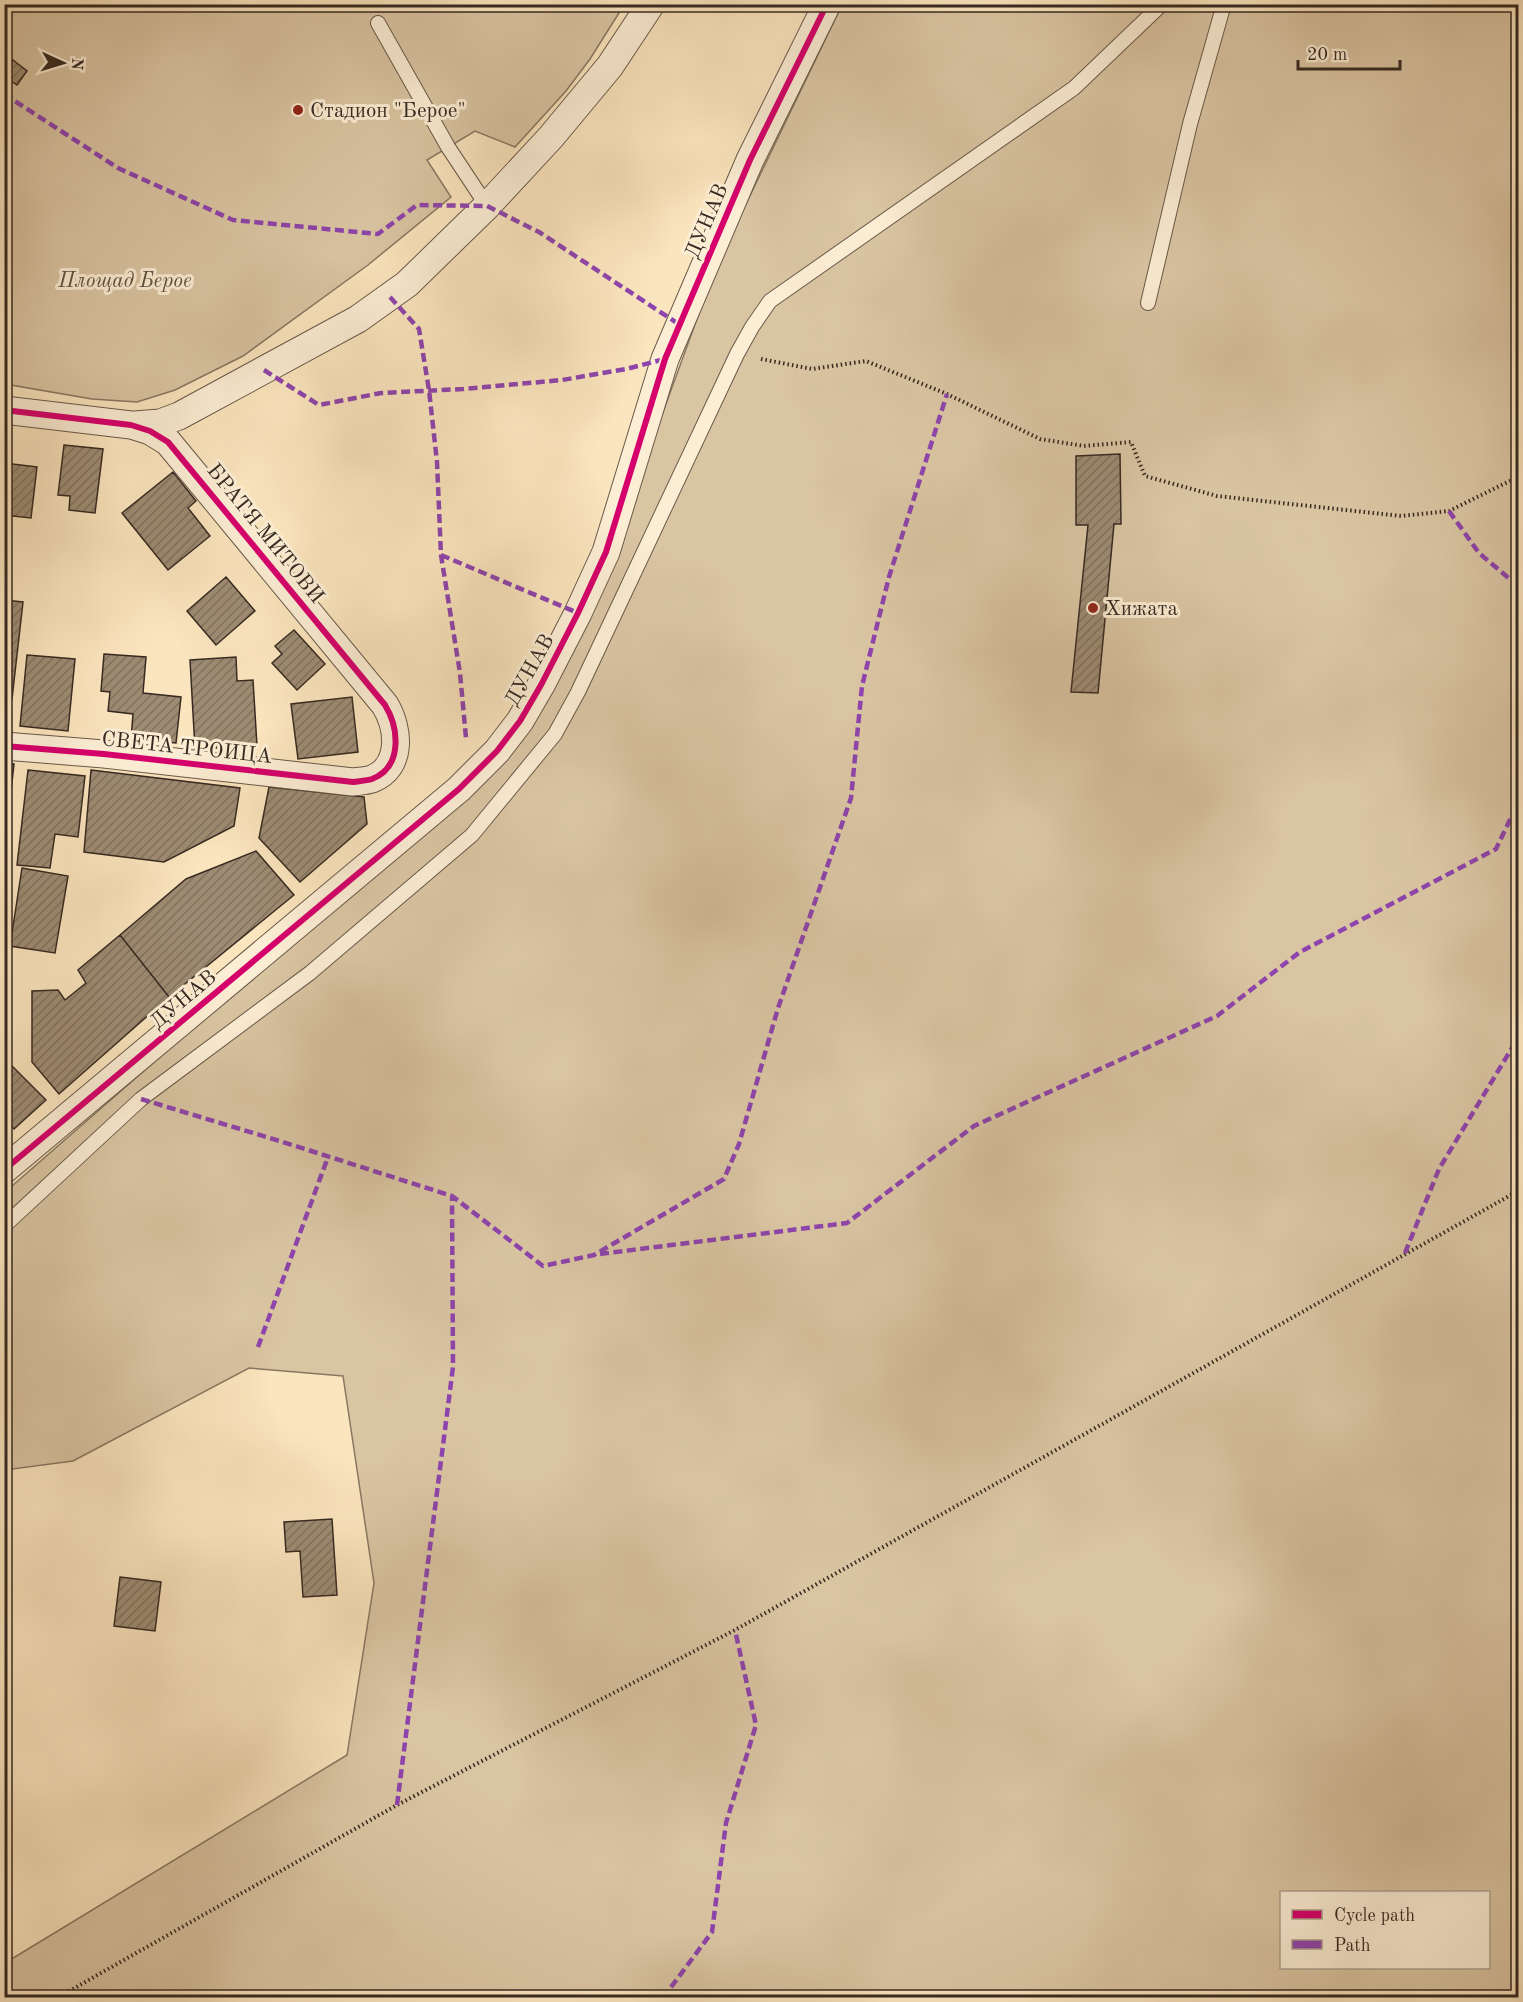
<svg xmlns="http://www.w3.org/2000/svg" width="1523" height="2002" viewBox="0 0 1523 2002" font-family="'Old Standard TT',serif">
<defs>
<pattern id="building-hatch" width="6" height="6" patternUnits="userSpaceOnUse" patternTransform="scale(1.5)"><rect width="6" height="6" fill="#9d8b73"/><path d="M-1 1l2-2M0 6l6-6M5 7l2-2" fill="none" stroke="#81725e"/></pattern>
</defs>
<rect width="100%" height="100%" fill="#fbe5be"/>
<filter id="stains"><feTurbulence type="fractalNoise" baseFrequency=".00333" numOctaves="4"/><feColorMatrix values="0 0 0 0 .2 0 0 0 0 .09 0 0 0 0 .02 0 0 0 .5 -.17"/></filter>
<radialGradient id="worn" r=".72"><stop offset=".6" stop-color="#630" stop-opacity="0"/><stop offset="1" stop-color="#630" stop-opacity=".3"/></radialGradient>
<path fill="#dac5a3" stroke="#887862" stroke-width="1.5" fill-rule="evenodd" d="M4 5H624L590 59 566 91 515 147 475 131 427 160 451 197 368 265 243 356 175 390 137 402 92 399 5 384Z
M842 5H1518V1997H5V1963L347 1755 374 1583 343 1376 249 1368 73 1461 5 1470 4 1193 388 858 473 786 635 489 717 264ZM1282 1892H1488V1968H1282Z"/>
<path fill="url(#building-hatch)" stroke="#372a22" stroke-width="1.5" d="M13 60 27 71 17 85 4 76V71Z
M64 445 103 449 95 513 69 510 70 496 58 495Z
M1120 454 1121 524H1114L1098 693 1071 692 1088 525H1076V456Z
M4 463 37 467 31 518 4 515Z
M173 472 196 501 188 508 210 536 168 570 122 513Z
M226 577 255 611 216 645 187 611Z
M4 600 23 602 12 699 4 698Z
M294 630 325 664 297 690 272 663 282 654 275 646Z
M104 654 146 657 143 693 181 697 176 743 131 739 133 714 108 711 110 692 101 691Z
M27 655 75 659 68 731 20 726Z
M236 657 237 681 253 680 257 746 195 749 190 660Z
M352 697 358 752 298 759 291 704Z
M4 763 14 764 4 856Z
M28 770 85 776 78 837 55 834 50 868 17 865Z
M91 770 240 788 234 826 164 862 84 852Z
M269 787 364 797 367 824 300 882 259 838Z
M256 851 294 895 169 997 120 935 186 879Z
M22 868 68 876 55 953 10 946Z
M120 935 169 997 59 1094 32 1062V991L58 990 65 1000 86 983 78 970Z
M4 1058 46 1100 14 1129 4 1118Z
M332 1519 337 1595 303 1597 300 1551 286 1552 284 1522Z
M120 1577 161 1582 155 1631 114 1626Z"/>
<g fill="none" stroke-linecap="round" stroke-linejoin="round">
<g stroke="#685949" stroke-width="16">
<path id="lane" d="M378 23 448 147 487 206
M1148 303 1190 124 1224 4
M4 1226 141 1099 310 973 472 835 555 734 578 692 737 354 752 327 770 301 1074 88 1162 4"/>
</g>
<g stroke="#685949" stroke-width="29">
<path id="street" d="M4 410 131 425 150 431 168 442 385 705C399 728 403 767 372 779 366 781 359 781 353 782L104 754 4 746
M135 425 160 423 179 416 358 319 407 284 487 206 551 137 610 66 651 4
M4 1170 459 789 497 751 520 721 541 685 578 613 606 552 665 359 750 160 827 4"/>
</g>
<path stroke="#372a22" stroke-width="4" stroke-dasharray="1.5 3" stroke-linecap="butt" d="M761 359 812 369 866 361 947 394 1040 439 1084 446 1131 442 1145 476 1217 496 1401 516 1449 511 1518 477
M57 1998 397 1805 735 1630 1518 1191"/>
<use href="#lane" stroke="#fceed5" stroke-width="14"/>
<use href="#street" stroke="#fceed5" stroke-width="27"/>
<path stroke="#8e44ad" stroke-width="4.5" stroke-dasharray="9 4.5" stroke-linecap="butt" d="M4 94 118 168 233 220 378 234 417 205 487 206 539 232 680 325
M390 297 419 329 429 390 437 462 441 555 460 673 466 738
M264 370 319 405 381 393 463 389 562 380 626 369 665 359
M1449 511 1479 553 1518 586
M441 555 578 613
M141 1099 283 1142 452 1196 543 1266 594 1255 724 1179 739 1144 778 1008 851 798 862 686 889 577 947 394
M1405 1253 1439 1169 1518 1038
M600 1254 847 1223 974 1126 1217 1016 1300 952 1496 849 1518 803
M258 1347 328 1157
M397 1805 453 1367 452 1196
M663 1998 712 1932 726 1823 756 1725 735 1630"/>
<g stroke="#fceed5" stroke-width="10">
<path id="cycleway" d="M4 410 131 425 150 431 168 442 385 705C399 728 403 767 372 779 366 781 359 781 353 782L104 754 4 746
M4 1170 459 789 497 751 520 721 541 685 578 613 606 552 665 359 750 160 827 4"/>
</g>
<use href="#cycleway" stroke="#d6006c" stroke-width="6"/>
</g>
<g fill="#8f2418" stroke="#fceed5" stroke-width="2">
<circle cx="298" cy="110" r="6"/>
<circle cx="1093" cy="608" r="6"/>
</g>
<g text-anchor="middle" stroke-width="6" stroke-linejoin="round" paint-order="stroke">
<g font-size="21" fill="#372a22" stroke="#fceed5" text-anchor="start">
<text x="310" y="117">Стадион "Берое"</text>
<text x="1105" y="615">Хижата</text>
</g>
<g font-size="21" fill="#372a22" stroke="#fceed5">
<text transform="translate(706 221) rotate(-67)" y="7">ДУНАВ</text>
<text transform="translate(266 533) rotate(51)" y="7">БРАТЯ МИТОВИ</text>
<text transform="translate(529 670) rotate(-61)" y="7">ДУНАВ</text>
<text transform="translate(187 747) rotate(6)" y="7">СВЕТА ТРОИЦА</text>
<text transform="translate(183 999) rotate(-40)" y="7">ДУНАВ</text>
</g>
<g font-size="21" font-style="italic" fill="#605142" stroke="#fceed5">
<text x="125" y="287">Площад Берое</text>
</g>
</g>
<rect width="1523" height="2002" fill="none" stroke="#fbe5be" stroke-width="24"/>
<rect x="6" y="6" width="1511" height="1990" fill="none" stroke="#372a22" stroke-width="3"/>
<rect x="12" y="12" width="1499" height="1978" fill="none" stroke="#372a22" stroke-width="1.5"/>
<rect x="1280" y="1891" width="210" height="78" fill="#fceed5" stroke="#ada08d" stroke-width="1.5"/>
<rect x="1292" y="1910" width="30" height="9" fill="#d6006c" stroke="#ada08d" stroke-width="1.5"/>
<text x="1334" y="1921" font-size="18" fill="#372a22">Cycle path</text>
<rect x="1292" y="1940" width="30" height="9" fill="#8e44ad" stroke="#ada08d" stroke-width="1.5"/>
<text x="1334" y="1951" font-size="18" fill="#372a22">Path</text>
<g transform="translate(63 63) rotate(94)" stroke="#fceed5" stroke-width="4.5" paint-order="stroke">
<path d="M0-4.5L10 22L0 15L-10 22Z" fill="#372a22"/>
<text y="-9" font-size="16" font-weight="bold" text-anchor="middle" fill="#372a22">N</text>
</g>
<path d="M1298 60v9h102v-9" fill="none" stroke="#372a22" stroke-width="3"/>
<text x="1307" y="60" font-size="18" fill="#372a22" stroke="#fceed5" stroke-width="4.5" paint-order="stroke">20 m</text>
<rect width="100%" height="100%" filter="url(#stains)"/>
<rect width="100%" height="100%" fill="url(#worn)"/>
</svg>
